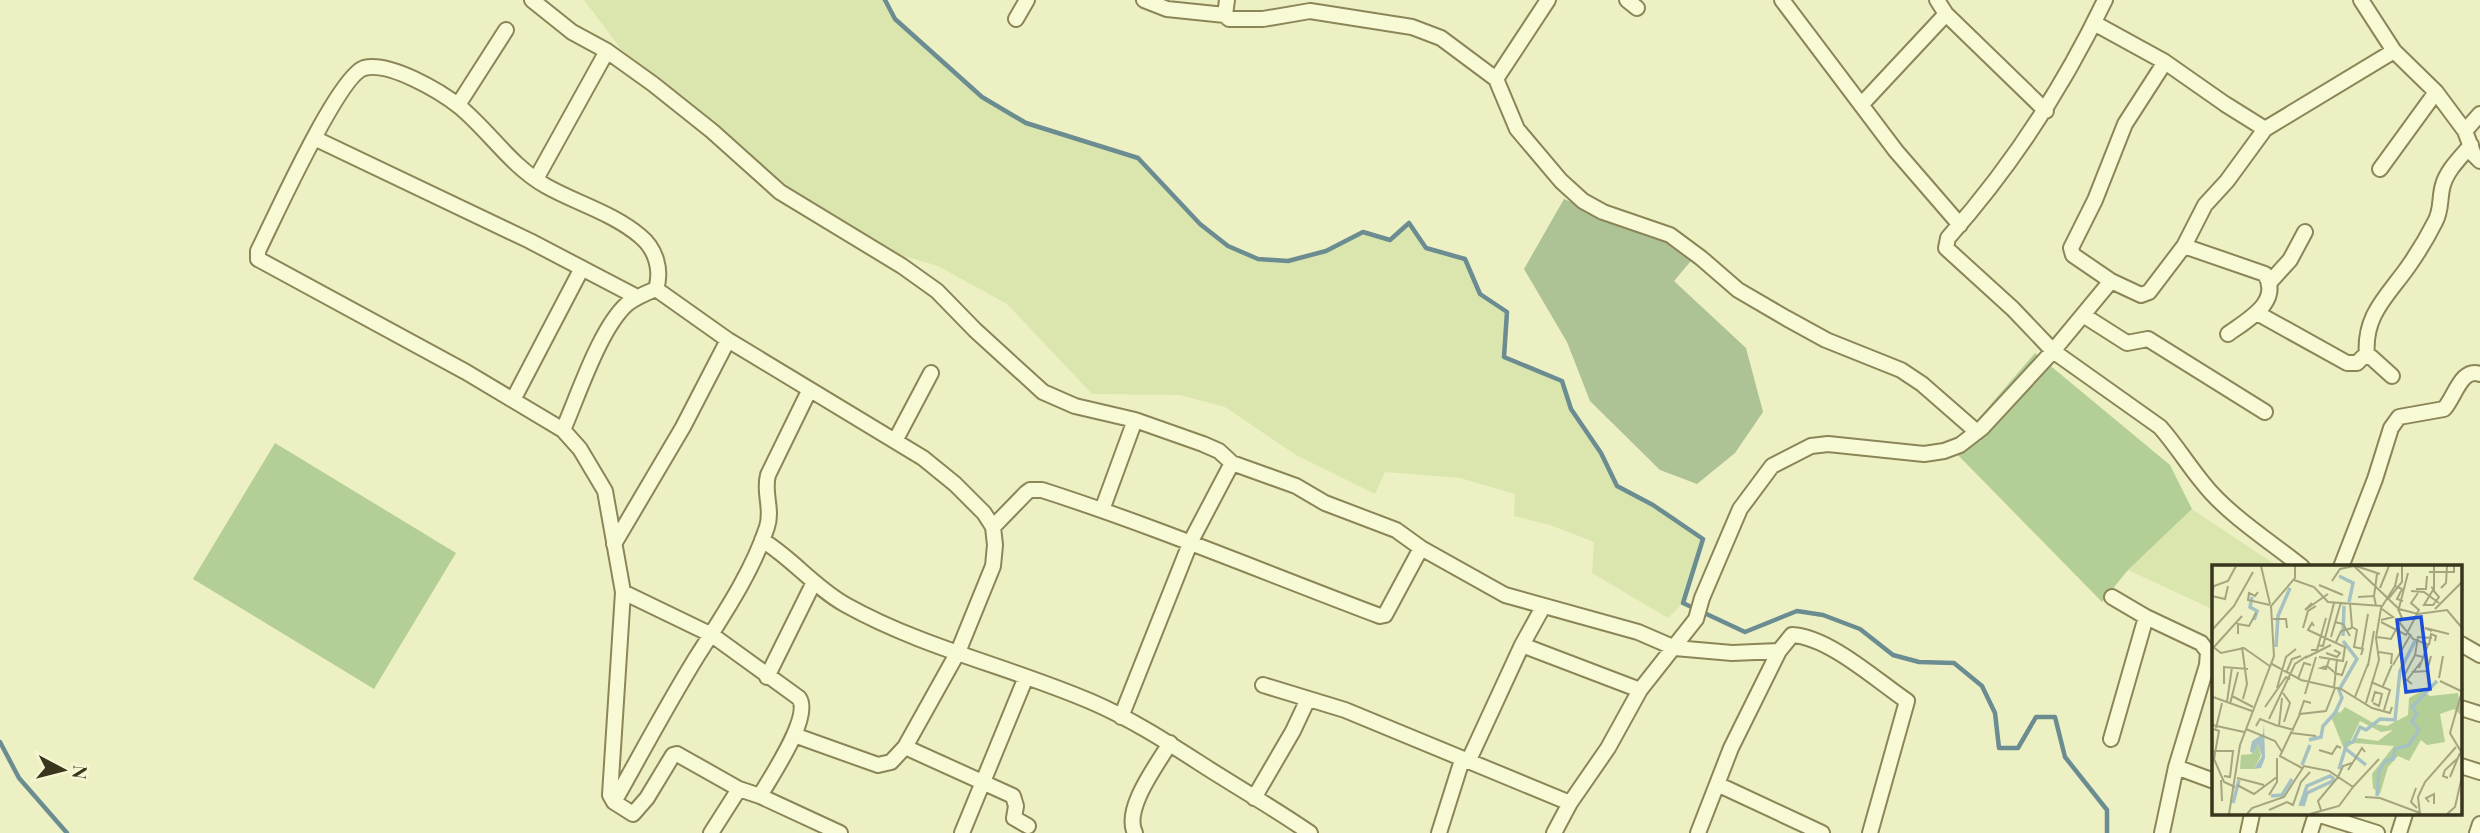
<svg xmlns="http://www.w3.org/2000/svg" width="2480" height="833" viewBox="0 0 2480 833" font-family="'Playfair Display',serif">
<rect width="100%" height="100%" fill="#edf0c2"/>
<path fill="#dbe6af" d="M584 0H885L895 19 982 97 1026 123 1138 158 1200 224 1228 246 1258 259 1288 261 1326 251 1363 232 1390 240 1409 223 1426 248 1465 259 1480 294 1507 312 1504 357 1562 381 1571 409 1601 453 1617 486 1653 505 1703 539 1683 603 1668 618 1592 573 1594 542 1550 525 1514 516 1515 494 1460 478 1385 472 1375 494 1296 455 1225 407 1180 395 1092 394 1007 304 938 266 879 249 754 167 621 49Z
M2192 509 2279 567H2214V610L2128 570Z"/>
<path fill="#b4cf96" d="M2035 353 2170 465 2192 509 2128 570 2102 602 1952 449Z
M275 443 456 553 374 689 193 579Z"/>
<path fill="#adc395" d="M1564 199 1622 224 1655 231 1695 256 1674 281 1746 348 1763 412 1735 453 1697 484 1660 470 1590 401 1567 342 1524 269Z"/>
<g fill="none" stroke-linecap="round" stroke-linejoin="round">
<path stroke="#6b8d91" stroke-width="4.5" d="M885 0 895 19 982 97 1026 123 1138 158 1200 224 1228 246 1258 259 1288 261 1326 251 1363 232 1390 240 1409 223 1426 248 1465 259 1480 294 1507 312 1504 357 1562 381 1571 409 1601 453 1617 486 1653 505 1703 539 1683 603 1745 632 1797 611 1823 615 1860 629 1893 655 1919 662 1954 663 1982 686 1995 713 1999 748H2018L2036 717H2055L2065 757 2107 810V833
M0 742 19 778 67 833"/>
<g stroke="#8b8558" stroke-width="18">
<path id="minor" d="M532 0 572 32 607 51 536 179
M1144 0 1167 9 1225 15
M1227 0 1225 15 1229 19H1263L1310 11 1412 27 1441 38 1496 79 1517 129 1561 181 1583 201 1603 212 1670 235 1701 258 1738 290 1786 318 1826 340 1901 370 1922 384 1977 432
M1627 0 1637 8
M1782 0 1896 151 1960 225
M1937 0 1946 14 2046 111
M2105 0C2064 86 2011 167 1948 238L1946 248 2013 309 2053 351 2160 427C2176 445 2188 465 2203 483 2227 514 2271 542 2302 567
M2361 0 2394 51 2436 92 2465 131 2474 155 2480 161
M1016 19 1027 0
M2094 23 2165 62 2225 104 2265 129
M607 51 653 84 712 131 780 192 902 266 937 291 975 330 1043 392 1075 406 1135 420 1203 444 1219 451 1232 463
M1496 79 1548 0
M458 105 506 30
M1861 105 1946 14
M2465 131 2480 114
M314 138 530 241 637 297
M2380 169 2436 92
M2184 246 2265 274C2282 302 2247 320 2228 334
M2111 281 2073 255 2071 248 2095 200 2125 124 2165 62
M2270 282 2290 260 2305 232
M656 289C646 293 636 297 627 304 600 328 578 396 563 430L580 449 605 491 623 592 610 795 614 802 633 814 647 798 673 755 677 754 739 789 760 796 840 833
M2257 313 2347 363H2357L2363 357H2371L2392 376
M2083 315 2127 343 2148 339 2265 412
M2367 356C2363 314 2389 295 2410 264 2419 251 2428 236 2435 222 2442 210 2439 198 2443 185 2447 170 2461 157 2471 145
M514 398 582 268
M563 430 466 372 258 259V251C273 221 338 76 364 68 389 61 440 91 460 107 490 132 511 166 546 186 576 203 613 213 640 236 656 249 662 270 656 289L728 340 923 458 955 484 984 513 993 527 995 545 993 566 958 652 905 747 891 762 878 765 794 735
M895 441 931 373
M1102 510 1135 420
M993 527 1026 493 1030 490H1042C1157 527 1268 574 1380 616L1385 615 1421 548
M762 540C793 559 814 587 846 605 923 648 1011 667 1092 702 1129 718 1164 740 1198 762 1235 786 1274 808 1310 833
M614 544 683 427 728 340
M2341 567 2375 479 2391 428 2399 417 2444 409C2455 397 2461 367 2480 374
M623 592 712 635 799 698C812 717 771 776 760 796
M2112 597 2146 617 2201 643 2208 652 2207 665 2176 767 2162 833
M2461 644 2480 655
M1522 645 1640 690
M767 677 814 582
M1263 685 1345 710 1570 803
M2461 708 2480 714
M1121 717 1191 541 1232 463 1296 486 1325 503 1396 530 1421 548 1505 595 1638 632 1675 648 1732 653 1779 651 1792 635C1829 637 1876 680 1907 701L1870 833
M2111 739 2146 617
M905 747 1013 796 1016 806 1014 818 1028 826
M1468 762 1522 645 1543 607
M2461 766 2480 772
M2176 767 2214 781
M1717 784 1822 833
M1254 798 1293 731 1308 699
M614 802C641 754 667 705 696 658 722 617 752 573 767 527 773 509 763 493 768 475L809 391
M2317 814 2377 833
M711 833 739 789
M962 833 1026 677
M1135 833C1123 809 1157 765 1170 743
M1439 833 1462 760
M1554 833 1570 803 1608 748 1640 690 1696 619 1702 598 1740 509 1772 466 1811 446 1828 444 1924 454 1944 451 1960 445 1982 428 2053 351 2111 281 2141 295 2149 292 2184 246 2205 205 2227 181 2265 129 2394 51
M1698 833 1731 748 1779 651
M2248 833 2252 814
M2310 833 2316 814
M2399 833 2405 814
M2477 833 2480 824"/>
</g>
<use href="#minor" stroke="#f8fad6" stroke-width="14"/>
</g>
<g transform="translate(2212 565)">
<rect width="250" height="250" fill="#edf0c2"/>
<path d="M210 126 218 131 246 128 250 151 242 144 228 149 233 177 215 180 209 175 197 196 186 191 176 202 168 229 161 223 160 209 182 181 142 178 132 184 120 154 123 144 128 148 133 142 163 159 175 161 196 150 197 133ZM148 156 169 167 181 165 166 176 146 173 138 177ZM46 179 49 190 42 204H28L29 190 41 189Z" fill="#b4cf96" fill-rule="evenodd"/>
<path d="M52 158 53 193 49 203 42 204 50 191 46 179 41 189 38 186 40 176 51 169Z" fill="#a5c1c2"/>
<path fill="none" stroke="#a5c1c2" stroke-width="3.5" d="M127 11 141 18 137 37M40 32 38 42 45 46 42 55M131 71 132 41M64 82 66 51 78 23M97 175 109 172 111 161 123 148 130 133 127 125 145 94 131 76M134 184 154 200M90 200 98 180M127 204 135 178 141 177 148 162 154 165 168 154 183 155 188 106 203 76M59 231 70 230 80 214M165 231 167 206 173 196 181 194 183 184 197 180 207 165 200 156 205 149 200 142 225 116M21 238 27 215M88 241 95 221 118 211 122 214M91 241 95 228 123 215"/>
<path fill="none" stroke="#a5a580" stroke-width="2" d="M49 1 58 39M142 1 187 44 206 49 235 45 251 64M144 1 168 9M217 7H242V1M186 8 183 21 190 24 185 34 191 36M82 15 102 22 116 37 170 41M120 16 128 4 142 1M107 20 131 30M219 22 222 24V1M168 23 177 1M229 23 234 18 235 1M204 24H214L215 11M221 25 227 32 221 40H212ZM199 26 212 27 227 38M46 27 43 31 37 28 36 35 58 40M0 28 2 21 16 16 24 1M0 31 13 34 16 21M162 31 165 9M146 32 162 31 164 41M177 33 190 17V1M100 38 93 45 116 29M138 38 140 62 145 65 142 82 151 84 149 90M187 43 196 8M223 44 251 16M205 48 207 45 199 38 206 28M61 54H74L75 63M169 55 181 52 170 44M123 57 131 59 138 71M169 57 194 70 205 49M187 57 201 74 217 80M102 61 100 58 96 65 133 82 131 96 107 92M91 63 96 46 104 41M0 65 22 41 41 7M220 66 213 63 237 69M26 69V59L37 61 44 48M119 72 129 37M165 72 179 74 190 53 186 44M124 77 129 66 140 63M106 80 111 81 122 38M217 80 219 69 224 71 223 76M0 81 9 88 32 83 59 102M2 82 30 51M30 82 35 119 31 134M150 84 156 49M99 85H105L114 53M167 87 180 89 179 99M114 88 125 92 128 88 122 85M211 92 203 90 206 72 220 73M93 93 119 80M117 95 114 104 109 103 115 101 122 107M60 99 89 115 129 124 160 143 178 148 180 142M181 100 199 69M156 101 162 66M207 103 216 80M75 106 80 94 89 91M200 107 215 106 219 91M122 108 130 110 135 96M193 109 203 90M227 113 231 91M86 114 92 98 99 100M228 116 251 127M159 117 178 125 172 145M12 119V102L36 104M200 119 195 115 209 97M171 121 180 100M65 123 74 92 84 84M122 123 125 94M251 123 238 168 251 190M71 128 78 138 72 157M93 129 104 92M20 131 41 142M1 132 40 146M143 132 156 99M70 133 67 161 82 165M15 137 20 102M160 137 163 127 170 129 167 141 161 138M154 138 167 95 164 73 169 43 183 21M18 139 26 107M53 142 74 112 78 114M87 150 92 136 99 138M57 154 83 99 95 91M0 160 32 167M44 161 48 154 66 161M4 163 10 138M2 164 7 166 2 194 12 217 23 222M34 164 63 176 70 187M79 168 104 171M107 185 120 189 125 181 129 183M2 186H21L18 212 12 211M90 203 68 191 88 149 114 146 123 123M136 205 150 183 153 187M126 212 131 201 140 198M238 212 248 188M25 213 52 220M236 213 231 211 233 205 246 193M9 215 10 236M25 220 42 229 65 212M141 222 167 194M204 223 199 237 205 243M57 230 65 217V193M153 232 168 233 208 248M217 237 214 233 222 229V239M57 245 75 237 81 240 89 217 98 207M109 245 106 236 126 212M17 249 28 180 62 91 59 41 83 13V1M35 249 40 243 72 232 92 201 117 206 141 222 127 241 98 249M208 249 206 232 213 217 244 182M235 249 243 242 251 207"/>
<path fill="#1d4ed8" fill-opacity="0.15" stroke="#1d4ed8" stroke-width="3.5" d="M209 52 218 124 194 127 185 55Z"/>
<rect width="250" height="250" fill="none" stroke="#3a351d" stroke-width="3.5"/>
</g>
<g transform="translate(63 770) rotate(97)" stroke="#f5f7d2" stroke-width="5" paint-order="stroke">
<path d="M0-5L12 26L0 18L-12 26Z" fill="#3a351d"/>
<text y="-10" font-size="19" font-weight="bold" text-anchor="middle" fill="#3a351d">N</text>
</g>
</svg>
